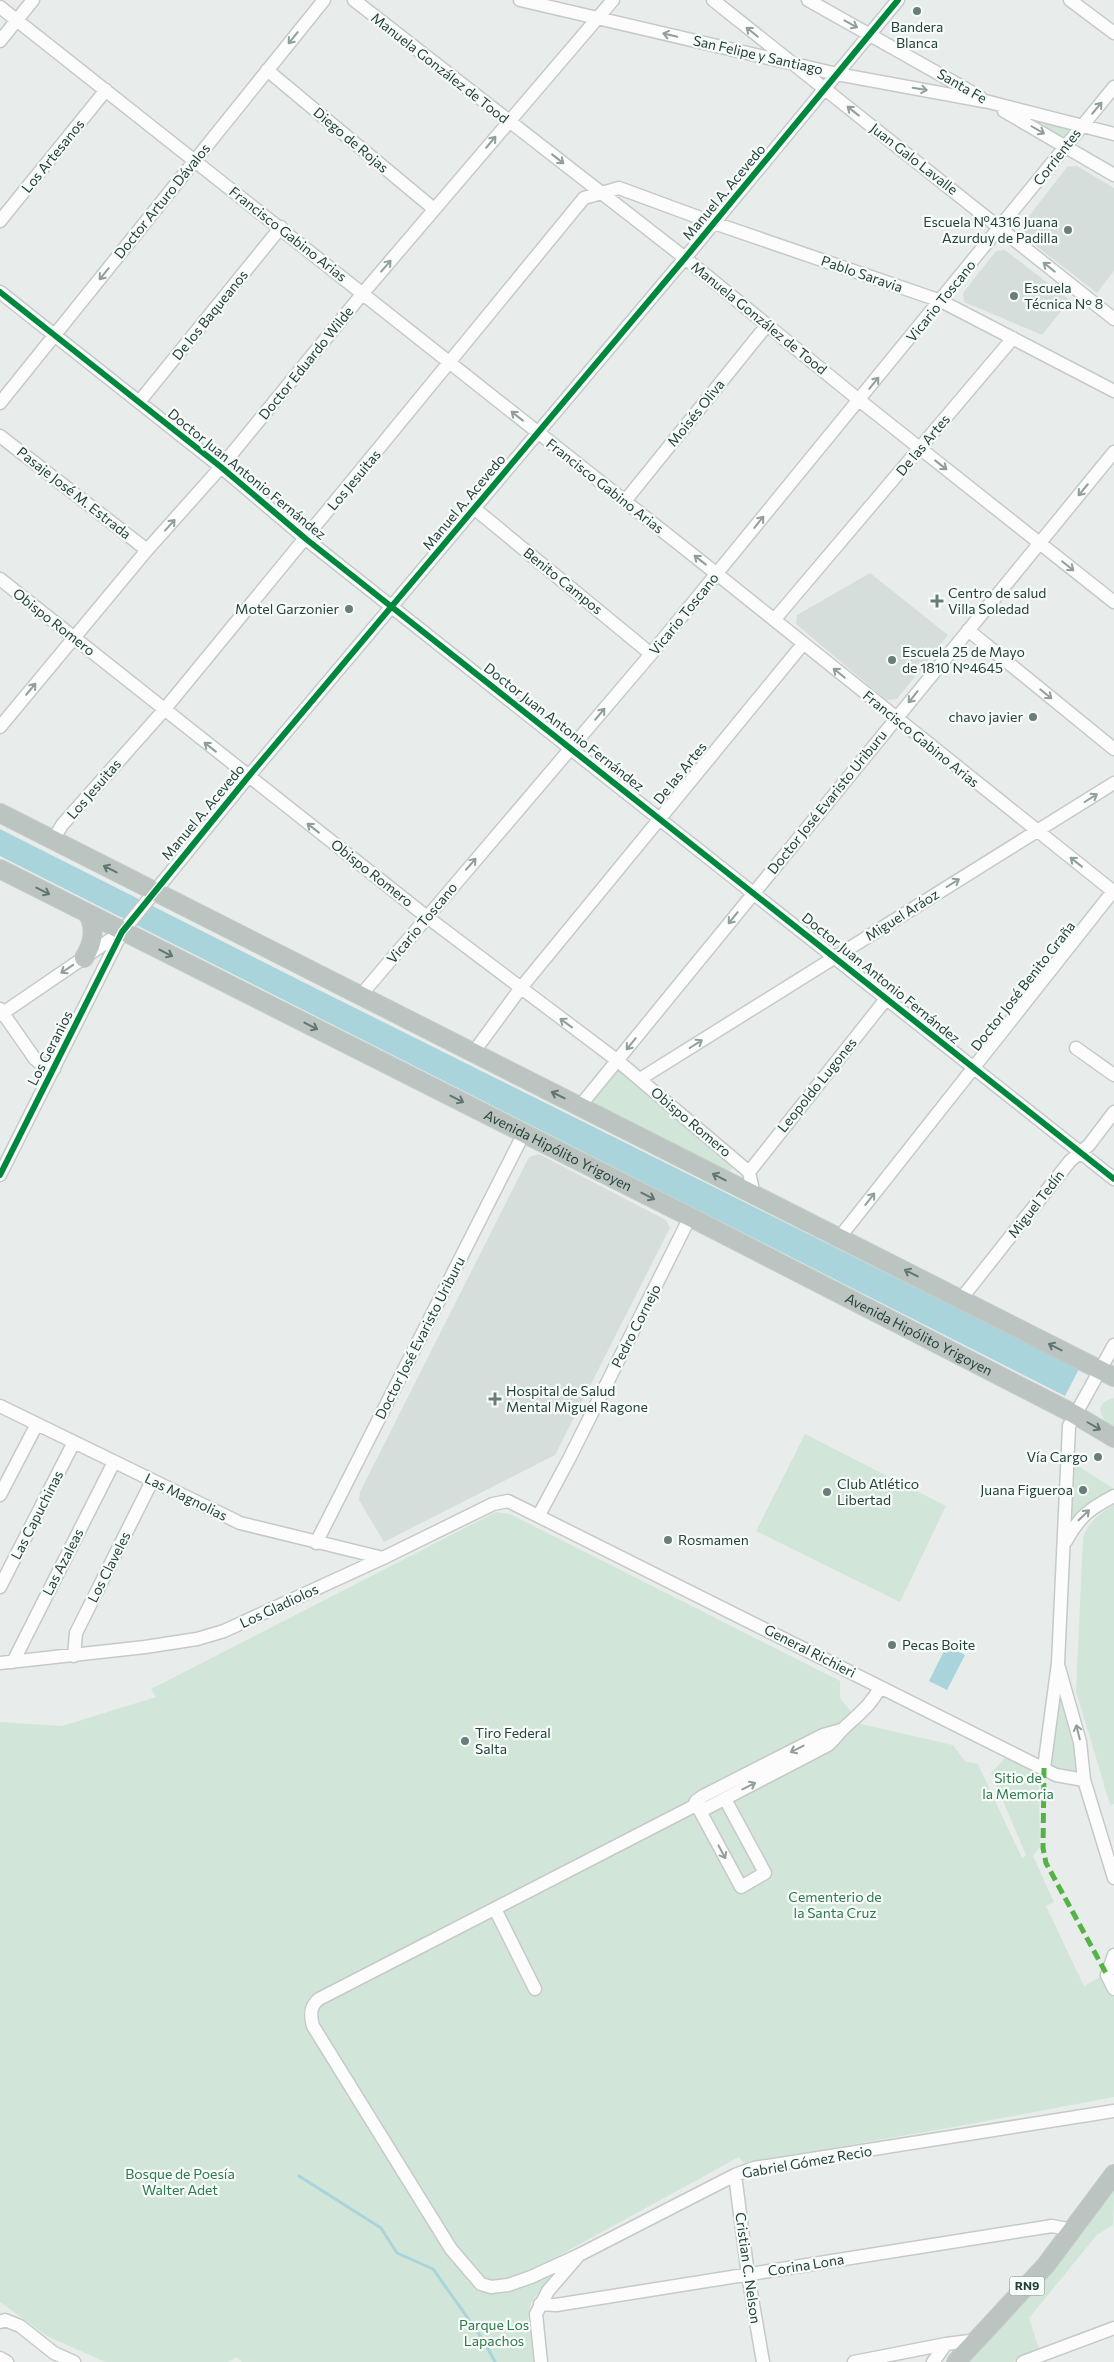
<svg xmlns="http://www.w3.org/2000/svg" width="1114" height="2362" viewBox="0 0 1114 2362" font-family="Commissioner,sans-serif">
<rect width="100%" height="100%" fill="#e8edeb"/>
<path fill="#d6dedb" d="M1077 166 1114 188V271L1097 293 1022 235V225L1067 167Z
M1005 250 1070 300 1042 335 964 302 963 293 996 251Z
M870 573 948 635 897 699 886 700 796 624 797 615Z
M539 1154 666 1220 670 1228 555 1455 384 1542 359 1500 360 1492 529 1157Z"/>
<path fill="#d1e6d8" d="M1047 119 1076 128 1066 141 1043 128Z
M619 1067 732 1163V1169L728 1172 595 1108 594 1099Z
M1114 1398V1428C1100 1419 1092 1403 1114 1398Z
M805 1434 946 1506 900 1602 756 1531Z
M1072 1462 1114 1489 1085 1505 1070 1521Z
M1114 1505V1804L1110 1805 1076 1691 1083 1537C1087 1524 1102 1511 1114 1505Z
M496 1512 510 1514 840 1681V1698L861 1724 953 1745 965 1761 978 1764 1022 1858 1026 1855 991 1773 1006 1757 1030 1769 1035 1775 1039 1787 1040 1847 1033 1856 1054 1902 1046 1906 1084 1986 1104 1975 1114 1998V2097L954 2127 744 2163 739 2157 516 2279 507 2293 551 2275 531 2303 528 2319 536 2362H242L237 2357 228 2362H105L47 2336 0 2302V1722L62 1726 156 1697 151 1689Z
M1062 1696C1068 1716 1085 1753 1074 1771L1067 1773 1052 1768 1050 1763 1059 1702Z
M1114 2187 1113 2225 1097 2235 1029 2318 1040 2352 1013 2362H967L1024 2304 1057 2265Z"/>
<path fill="#a9d4db" d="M0 829 303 982 1079 1369 1065 1396 0 856Z
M947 1645 965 1655 947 1690 929 1681Z"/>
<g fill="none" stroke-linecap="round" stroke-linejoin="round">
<path stroke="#a9d4db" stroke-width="3" d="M299 2176 381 2228 397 2253 433 2269 484 2341 495 2362"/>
<g stroke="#c5cac8" stroke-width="15">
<path id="minor" d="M354 0 685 258 859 400 1114 602
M520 0 837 74 989 102 1114 134
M713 0 1114 319
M808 0 980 97
M1070 0 1114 33
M0 7 717 574 1114 892
M0 41 33 0
M267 70 434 209
M1004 111 1114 175
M0 221 106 90
M0 292 221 467 306 539 1114 1179
M139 402 281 227
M0 403 324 0
M0 436 147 550
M625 501 767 325
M475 509 651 654
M0 579 427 917 618 1061 749 1172 754 1195
M774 620 1013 338
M968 630 1114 749
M0 727 147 550 221 467 363 293 613 0
M53 840 62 825 164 710 584 198 619 188 714 223 941 301 1114 391
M361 995 651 654 1114 87
M0 1009 35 1059 40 1063 54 1069
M0 1015 120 933
M1076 1048 1114 1075
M473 1053 520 989 803 644
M640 1079 1114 783
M580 1106 1114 452
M749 1172 886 999
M0 1175 122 932 248 777 685 258 898 0
M839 1238 1114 890
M961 1299 1070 1161 1089 1145 1114 1112
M0 1406 240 1523 383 1558
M0 1495 37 1424
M539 1515 569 1459 690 1217
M1066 1541C1080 1516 1089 1509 1114 1496
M316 1543 524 1133
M0 1587 74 1442
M74 1656 76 1633 152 1481
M13 1662 114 1462
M0 1663 145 1647 197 1639 224 1631 383 1558 493 1504 508 1501 1056 1775 1084 1780
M1059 1668 1080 1742 1084 1780 1114 1878
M841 1730 823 1735 703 1796 696 1801 694 1806 699 1809H705L828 1745C834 1740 837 1735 842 1730 856 1716 871 1706 880 1687
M1044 1768 1058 1663 1069 1426 1114 1345
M699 1809 741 1887 765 1873 725 1799
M495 1909 535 1989
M1114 1955 1107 1975 1114 1989
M735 2175 748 2275 763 2362
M579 2255 531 2277 508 2285 491 2287 481 2284 451 2249 313 2026C310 2015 310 2006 319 1999L694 1806
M540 2304 556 2305 1052 2226 1073 2230
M0 2322 5 2320 20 2326 54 2353 74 2362
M0 2358 7 2362
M541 2362 536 2314 548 2291 579 2255 735 2175 754 2168 1114 2111
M854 2362 946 2344 978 2340
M933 2362 946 2344
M1023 2362 1114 2328"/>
</g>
<g stroke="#c3ccc9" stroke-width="20">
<g id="highway">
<path d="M0 813 1114 1377"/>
<path id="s1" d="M0 869 690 1217 1074 1414 1114 1438"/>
<path d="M84 958C93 944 96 929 88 914"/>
<path d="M956 2362 1046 2265 1114 2174"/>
</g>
</g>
<use href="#minor" stroke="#fcfcfc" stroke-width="12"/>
<use href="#highway" stroke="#bcc4c2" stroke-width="18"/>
<path stroke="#55b346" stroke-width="5" stroke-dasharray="10 5" stroke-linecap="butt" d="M1044 1768 1043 1848 1046 1863 1107 1975"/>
<g stroke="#f7fbf9" stroke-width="9">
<path id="cycleway" d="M0 292 221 467 306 539 1114 1179
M0 1175 122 932 248 777 685 258 898 0"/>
</g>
<use href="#cycleway" stroke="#00873e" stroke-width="6"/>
</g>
<defs><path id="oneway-shaft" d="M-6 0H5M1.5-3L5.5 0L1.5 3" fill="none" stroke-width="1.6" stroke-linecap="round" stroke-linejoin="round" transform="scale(1.25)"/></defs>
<g stroke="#909f9b">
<use href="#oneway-shaft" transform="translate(851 24) rotate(29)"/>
<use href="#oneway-shaft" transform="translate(752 32) rotate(-141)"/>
<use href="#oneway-shaft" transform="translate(670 35) rotate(-167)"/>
<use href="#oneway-shaft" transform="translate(293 38) rotate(129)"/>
<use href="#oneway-shaft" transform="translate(920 89) rotate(10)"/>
<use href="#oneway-shaft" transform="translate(1097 108) rotate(-50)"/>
<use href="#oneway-shaft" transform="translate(853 111) rotate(-142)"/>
<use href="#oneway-shaft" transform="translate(1038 130) rotate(30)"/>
<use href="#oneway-shaft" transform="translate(491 142) rotate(-50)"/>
<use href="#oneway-shaft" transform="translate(558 159) rotate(38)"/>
<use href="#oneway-shaft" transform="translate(386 266) rotate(-49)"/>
<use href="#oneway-shaft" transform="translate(1049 267) rotate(-141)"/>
<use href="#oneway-shaft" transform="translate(104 274) rotate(129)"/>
<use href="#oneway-shaft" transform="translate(874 383) rotate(-51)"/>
<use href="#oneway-shaft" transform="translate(517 416) rotate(-142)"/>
<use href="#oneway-shaft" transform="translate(941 465) rotate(38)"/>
<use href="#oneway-shaft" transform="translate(1083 490) rotate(130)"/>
<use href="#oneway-shaft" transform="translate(759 522) rotate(-51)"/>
<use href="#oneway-shaft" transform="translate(170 525) rotate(-48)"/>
<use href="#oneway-shaft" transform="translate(700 560) rotate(-142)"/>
<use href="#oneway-shaft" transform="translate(1068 566) rotate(39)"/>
<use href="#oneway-shaft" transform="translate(839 673) rotate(-141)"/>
<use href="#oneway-shaft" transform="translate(31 689) rotate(-50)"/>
<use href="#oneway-shaft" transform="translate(1046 694) rotate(39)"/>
<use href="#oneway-shaft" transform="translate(913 697) rotate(129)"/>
<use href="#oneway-shaft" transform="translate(600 714) rotate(-50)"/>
<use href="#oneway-shaft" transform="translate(210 747) rotate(-142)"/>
<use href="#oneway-shaft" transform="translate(1091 798) rotate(-32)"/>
<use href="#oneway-shaft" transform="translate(313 828) rotate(-142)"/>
<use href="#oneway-shaft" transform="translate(1076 862) rotate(-142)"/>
<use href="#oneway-shaft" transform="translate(471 864) rotate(-49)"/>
<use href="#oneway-shaft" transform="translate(953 883) rotate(-32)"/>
<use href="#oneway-shaft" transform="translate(733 918) rotate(129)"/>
<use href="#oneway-shaft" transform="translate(67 969) rotate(146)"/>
<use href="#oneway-shaft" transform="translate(566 1023) rotate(-144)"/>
<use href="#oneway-shaft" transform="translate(631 1044) rotate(129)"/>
<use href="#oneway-shaft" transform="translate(696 1044) rotate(-32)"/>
<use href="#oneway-shaft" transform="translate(870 1199) rotate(-52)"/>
<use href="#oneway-shaft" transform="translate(1084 1515) rotate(-44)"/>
<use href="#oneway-shaft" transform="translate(1078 1732) rotate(-104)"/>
<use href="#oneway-shaft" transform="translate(797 1749) rotate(153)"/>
<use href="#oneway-shaft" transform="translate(749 1786) rotate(-27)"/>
<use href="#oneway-shaft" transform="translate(722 1852) rotate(62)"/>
</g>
<g stroke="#617670">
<use href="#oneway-shaft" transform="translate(110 869) rotate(-153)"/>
<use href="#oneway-shaft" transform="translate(43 891) rotate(27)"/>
<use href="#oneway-shaft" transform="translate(166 953) rotate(27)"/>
<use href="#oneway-shaft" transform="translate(311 1026) rotate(27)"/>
<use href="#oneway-shaft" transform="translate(558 1095) rotate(-154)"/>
<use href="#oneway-shaft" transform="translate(457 1099) rotate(27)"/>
<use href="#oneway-shaft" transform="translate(719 1177) rotate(-153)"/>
<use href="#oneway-shaft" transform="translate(648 1196) rotate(27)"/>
<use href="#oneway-shaft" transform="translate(911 1273) rotate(-153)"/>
<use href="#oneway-shaft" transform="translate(1055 1347) rotate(-153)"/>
<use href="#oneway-shaft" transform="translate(1094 1426) rotate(30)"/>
</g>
<g fill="#697e78" stroke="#f7fbf9" stroke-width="2">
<circle cx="917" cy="11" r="5"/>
<circle cx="1068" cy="230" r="5"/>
<circle cx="1014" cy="296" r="5"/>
<path d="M934.5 593.5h5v5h5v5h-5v5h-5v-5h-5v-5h5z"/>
<circle cx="349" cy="609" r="5"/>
<circle cx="892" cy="660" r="5"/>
<circle cx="1033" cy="717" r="5"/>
<path d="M492.5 1391.5h5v5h5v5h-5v5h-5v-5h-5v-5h5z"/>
<circle cx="1098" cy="1457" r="5"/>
<circle cx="1083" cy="1490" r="5"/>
<circle cx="827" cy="1492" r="5"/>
<circle cx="668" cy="1540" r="5"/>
<circle cx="892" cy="1645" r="5"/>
<circle cx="465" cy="1741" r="5"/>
</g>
<g text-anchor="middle" stroke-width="4.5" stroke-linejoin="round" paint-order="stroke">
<rect fill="#f7fbf9" stroke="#637a73" stroke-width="1" x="1009.5" y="2276.5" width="35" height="19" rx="4"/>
<g font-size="12" font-weight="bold" fill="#24423a">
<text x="1027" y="2290">RN9</text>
</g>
<g font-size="14" fill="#24423a" stroke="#f7fbf9" text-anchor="start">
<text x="917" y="32" text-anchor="middle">Bandera<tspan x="917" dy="16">Blanca</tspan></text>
<text x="1058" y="227" text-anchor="end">Escuela Nº4316 Juana<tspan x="1058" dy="16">Azurduy de Padilla</tspan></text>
<text x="1024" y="293">Escuela<tspan x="1024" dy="16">Técnica N° 8</tspan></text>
<text x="948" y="598">Centro de salud<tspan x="948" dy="16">Villa Soledad</tspan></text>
<text x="339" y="614" text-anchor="end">Motel Garzonier</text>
<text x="902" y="657">Escuela 25 de Mayo<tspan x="902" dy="16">de 1810 N°4645</tspan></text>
<text x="1023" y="722" text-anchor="end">chavo javier</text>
<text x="506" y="1396">Hospital de Salud<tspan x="506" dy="16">Mental Miguel Ragone</tspan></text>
<text x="1088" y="1462" text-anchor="end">Vía Cargo</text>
<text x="837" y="1489">Club Atlético<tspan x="837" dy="16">Libertad</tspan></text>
<text x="1073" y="1495" text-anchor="end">Juana Figueroa</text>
<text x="678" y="1545">Rosmamen</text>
<text x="902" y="1650">Pecas Boite</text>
<text x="475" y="1738">Tiro Federal<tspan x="475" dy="16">Salta</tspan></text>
</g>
<g font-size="14" fill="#24423a" stroke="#f7fbf9">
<text transform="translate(758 55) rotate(13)" y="5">San Felipe y Santiago</text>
<text transform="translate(440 68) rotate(38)" y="5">Manuela González de Tood</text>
<text transform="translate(962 86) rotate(30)" y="5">Santa Fe</text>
<text transform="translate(351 140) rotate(40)" y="5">Diego de Rojas</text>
<text transform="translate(53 156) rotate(-51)" y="5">Los Artesanos</text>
<text transform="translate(1057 157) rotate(-52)" y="5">Corrientes</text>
<text transform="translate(914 159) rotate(38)" y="5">Juan Galo Lavalle</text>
<text transform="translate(724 192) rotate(-50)" y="5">Manuel A. Acevedo</text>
<text transform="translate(162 201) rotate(-51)" y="5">Doctor Arturo Dávalos</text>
<text transform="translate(288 234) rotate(38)" y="5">Francisco Gabino Arias</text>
<text transform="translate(862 274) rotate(19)" y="5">Pablo Saravia</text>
<text transform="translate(941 301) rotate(-51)" y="5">Vicario Toscano</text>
<text transform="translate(210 315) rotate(-51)" y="5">De los Baqueanos</text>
<text transform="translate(759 318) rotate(39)" y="5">Manuela González de Tood</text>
<text transform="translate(306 363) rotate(-51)" y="5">Doctor Eduardo Wilde</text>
<text transform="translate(696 413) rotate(-51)" y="5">Moisés Oliva</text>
<text transform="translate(923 445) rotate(-50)" y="5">De las Artes</text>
<text transform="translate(247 474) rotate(39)" y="5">Doctor Juan Antonio Fernández</text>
<text transform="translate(354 480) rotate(-50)" y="5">Los Jesuitas</text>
<text transform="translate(605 486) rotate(38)" y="5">Francisco Gabino Arias</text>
<text transform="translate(74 493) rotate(38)" y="5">Pasaje José M. Estrada</text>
<text transform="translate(464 502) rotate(-50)" y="5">Manuel A. Acevedo</text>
<text transform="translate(563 581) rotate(39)" y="5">Benito Campos</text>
<text transform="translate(684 614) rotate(-51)" y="5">Vicario Toscano</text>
<text transform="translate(54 622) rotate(38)" y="5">Obispo Romero</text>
<text transform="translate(564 727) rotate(38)" y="5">Doctor Juan Antonio Fernández</text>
<text transform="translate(921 739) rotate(39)" y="5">Francisco Gabino Arias</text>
<text transform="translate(680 773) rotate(-51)" y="5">De las Artes</text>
<text transform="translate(94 789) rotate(-49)" y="5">Los Jesuitas</text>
<text transform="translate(827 802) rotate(-51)" y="5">Doctor José Evaristo Uriburu</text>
<text transform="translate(203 812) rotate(-50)" y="5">Manuel A. Acevedo</text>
<text transform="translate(372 873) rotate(38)" y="5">Obispo Romero</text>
<text transform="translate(902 915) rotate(-32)" y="5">Miguel Aráoz</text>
<text transform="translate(422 923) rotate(-50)" y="5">Vicario Toscano</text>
<text transform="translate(881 978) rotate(39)" y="5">Doctor Juan Antonio Fernández</text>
<text transform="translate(1023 986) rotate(-52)" y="5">Doctor José Benito Graña</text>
<text transform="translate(50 1048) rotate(-63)" y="5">Los Geranios</text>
<text transform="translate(817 1085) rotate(-51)" y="5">Leopoldo Lugones</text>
<text transform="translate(691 1122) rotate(40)" y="5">Obispo Romero</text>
<text dy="5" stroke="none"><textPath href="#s1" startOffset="625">Avenida Hipólito Yrigoyen</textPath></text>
<text transform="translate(1036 1204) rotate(-52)" y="5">Miguel Tedín</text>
<text transform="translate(636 1326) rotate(-63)" y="5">Pedro Cornejo</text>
<text dy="5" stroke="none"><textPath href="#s1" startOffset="1030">Avenida Hipólito Yrigoyen</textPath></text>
<text transform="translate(420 1338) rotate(-63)" y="5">Doctor José Evaristo Uriburu</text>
<text transform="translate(186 1497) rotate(26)" y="5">Las Magnolias</text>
<text transform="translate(37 1515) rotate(-63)" y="5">Las Capuchinas</text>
<text transform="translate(63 1562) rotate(-63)" y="5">Las Azaleas</text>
<text transform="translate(109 1567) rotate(-63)" y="5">Los Claveles</text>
<text transform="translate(279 1606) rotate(-25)" y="5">Los Gladiolos</text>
<text transform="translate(810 1651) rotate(27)" y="5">General Richieri</text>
<text transform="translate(807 2162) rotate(-10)" y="5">Gabriel Gómez Recio</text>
<text transform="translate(806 2265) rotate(-9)" y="5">Corina Lona</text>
<text transform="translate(748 2268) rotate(82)" y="5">Cristian C. Nelson</text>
</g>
<g font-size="14" fill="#2d7a4b" stroke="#f7fbf9">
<text x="1018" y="1783">Sitio de<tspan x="1018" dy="16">la Memoria</tspan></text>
<text x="835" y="1902">Cementerio de<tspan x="835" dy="16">la Santa Cruz</tspan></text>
<text x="180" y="2179">Bosque de Poesía<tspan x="180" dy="16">Walter Adet</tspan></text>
<text x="494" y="2330">Parque Los<tspan x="494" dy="16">Lapachos</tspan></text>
</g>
</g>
</svg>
